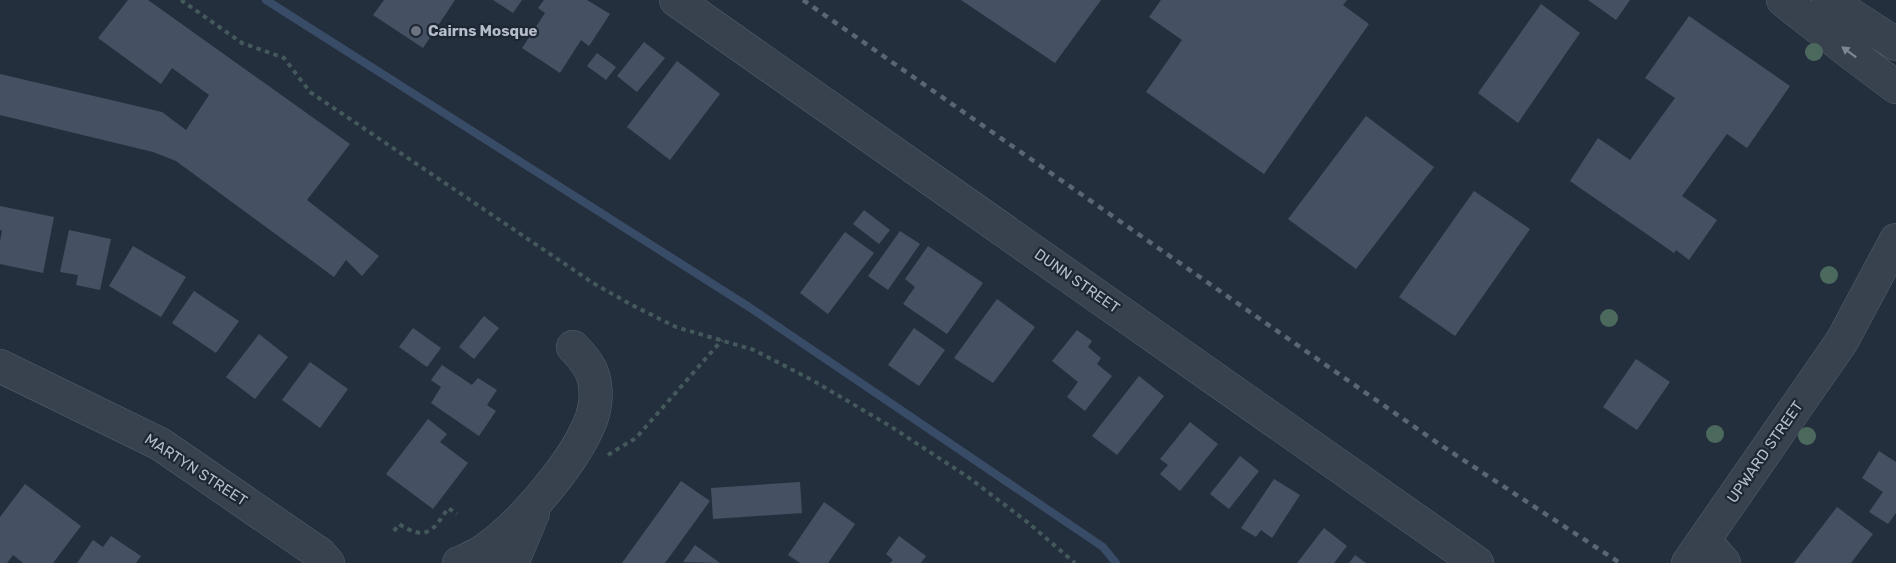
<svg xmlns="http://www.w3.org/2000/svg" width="1896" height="563" viewBox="0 0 1896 563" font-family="Rubik,sans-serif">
<rect width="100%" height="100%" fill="#242f3e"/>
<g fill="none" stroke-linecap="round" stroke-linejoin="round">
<path stroke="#394c67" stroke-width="8" d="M266 0 749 307 1103 547 1116 563"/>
</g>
<path fill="#455162" d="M128 0H148L350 144 307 200 379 256 362 276 346 260 334 277 176 161 153 152 0 115V74L162 112 186 130 209 95 172 68 161 84 98 38Z
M384 0H455L423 48 373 15Z
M493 0H522L513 13Z
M544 0H587L610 14 589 46 581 40 560 73 522 48 545 13 538 8Z
M961 0H1101L1055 63Z
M1161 0H1347L1343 5 1369 24 1264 174 1146 92 1182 40 1149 17Z
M1588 0H1630L1616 20Z
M1541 4 1580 33 1518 123 1478 93Z
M1689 16 1790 86 1747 148 1727 134 1682 196 1717 220 1689 260 1676 250 1674 253 1570 181 1598 138 1630 160 1675 98 1645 78Z
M644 42 665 58 637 92 617 76Z
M597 53 616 67 606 80 587 66Z
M677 61 720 94 670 160 627 127Z
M1366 116 1434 167 1356 269 1288 219Z
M1474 191 1530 229 1455 336 1399 297Z
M0 206 54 217 43 273 0 264V241L2 231 0 230Z
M864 210 890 230 879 244 853 224Z
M69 230 111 239 100 290 76 285 78 275 60 272Z
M900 231 920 244 888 290 868 276Z
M845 232 874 253 828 314 800 293Z
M133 246 186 277 161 317 109 286Z
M928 246 983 283 947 334 903 304 915 287 905 279Z
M194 291 239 321 216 353 172 323Z
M997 299 1035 327 993 383 954 358Z
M484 316 499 328 474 359 459 347Z
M413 328 441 348 427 367 399 347Z
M914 328 945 350 919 386 888 365Z
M1077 330 1092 341 1088 347 1101 358 1097 364 1112 376 1085 411 1067 397 1078 382 1052 361Z
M259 334 288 357 255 399 226 377Z
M1636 359 1670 382 1637 430 1603 407Z
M310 362 348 389 320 428 282 400Z
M442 365 472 385 478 378 497 390 487 405 496 411 479 436 431 403 441 387 431 380Z
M1139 376 1164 396 1117 455 1092 436Z
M428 419 447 434 440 442 468 463 433 509 386 474Z
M1190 422 1218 444 1180 491 1160 474 1168 465 1160 459Z
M1879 451 1896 462V513L1888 524 1869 512 1883 492 1862 478Z
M1240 456 1259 471 1229 509 1210 494Z
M1274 479 1300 495 1272 538 1261 530 1256 537 1241 528Z
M681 481 710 501 665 563H622Z
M800 482 802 513 713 519 711 488Z
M25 484 81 526 53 563H23L13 555 7 563H0V517Z
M824 502 855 524 828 563H800L788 555Z
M1837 507 1873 534 1851 563H1794Z
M1324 528 1347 546 1334 563H1297Z
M111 536 141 556 136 563H77L93 540 103 547Z
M899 536 926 556 921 563H890L893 560 886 554Z
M695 545 720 563 683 562Z
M1355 555 1366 563H1349Z"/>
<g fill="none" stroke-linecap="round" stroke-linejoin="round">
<g stroke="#565f6c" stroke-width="34">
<path id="minor" d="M676 0 1477 563
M1783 0 1848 51 1896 87
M1828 0 1896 44
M0 366 160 444 320 554 328 563
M1704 540 1724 563
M459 563C466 560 474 557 480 553 518 529 570 467 588 427 594 415 597 399 595 386 594 370 584 358 573 347
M512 563 533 513
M1688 563 1842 341 1896 240"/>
</g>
<path stroke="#44595c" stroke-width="4" stroke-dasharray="4.5 4.5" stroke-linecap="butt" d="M181 0 242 43 284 58 310 92 593 283 630 304 676 327 754 350 812 380 890 426 968 477 1026 521 1075 563
M608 455 636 438 722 340
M394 531 399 524C426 541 433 532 448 508L457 514"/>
<use href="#minor" stroke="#38414e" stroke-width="33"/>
<path stroke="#5a6575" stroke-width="4.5" stroke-dasharray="6 6" stroke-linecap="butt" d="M803 0 1439 444 1620 563"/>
</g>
<g fill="#4b6a5d">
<circle cx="1814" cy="52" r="9"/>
<circle cx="1829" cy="275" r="9"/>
<circle cx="1609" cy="318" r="9"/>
<circle cx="1715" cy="434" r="9"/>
<circle cx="1807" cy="436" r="9"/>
</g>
<defs><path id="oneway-solid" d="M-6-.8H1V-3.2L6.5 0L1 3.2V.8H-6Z" transform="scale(1.5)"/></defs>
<use fill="#7c8592" href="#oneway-solid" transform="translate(1849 52) rotate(-143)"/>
<circle fill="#6b7280" stroke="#1d2633" stroke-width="2" cx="416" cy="31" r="6"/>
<g text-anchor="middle" stroke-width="4.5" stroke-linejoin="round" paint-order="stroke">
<g font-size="15" font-weight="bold" fill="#b4bcc9" stroke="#1d2633" text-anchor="start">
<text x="428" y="36">Cairns Mosque</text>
</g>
<g font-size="15" fill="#b4bcc9" stroke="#1d2633">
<text transform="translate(1077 281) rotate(35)" y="5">DUNN STREET</text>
<text transform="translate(1765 452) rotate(-55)" y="5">UPWARD STREET</text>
<text transform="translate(196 470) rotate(33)" y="5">MARTYN STREET</text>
</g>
</g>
</svg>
